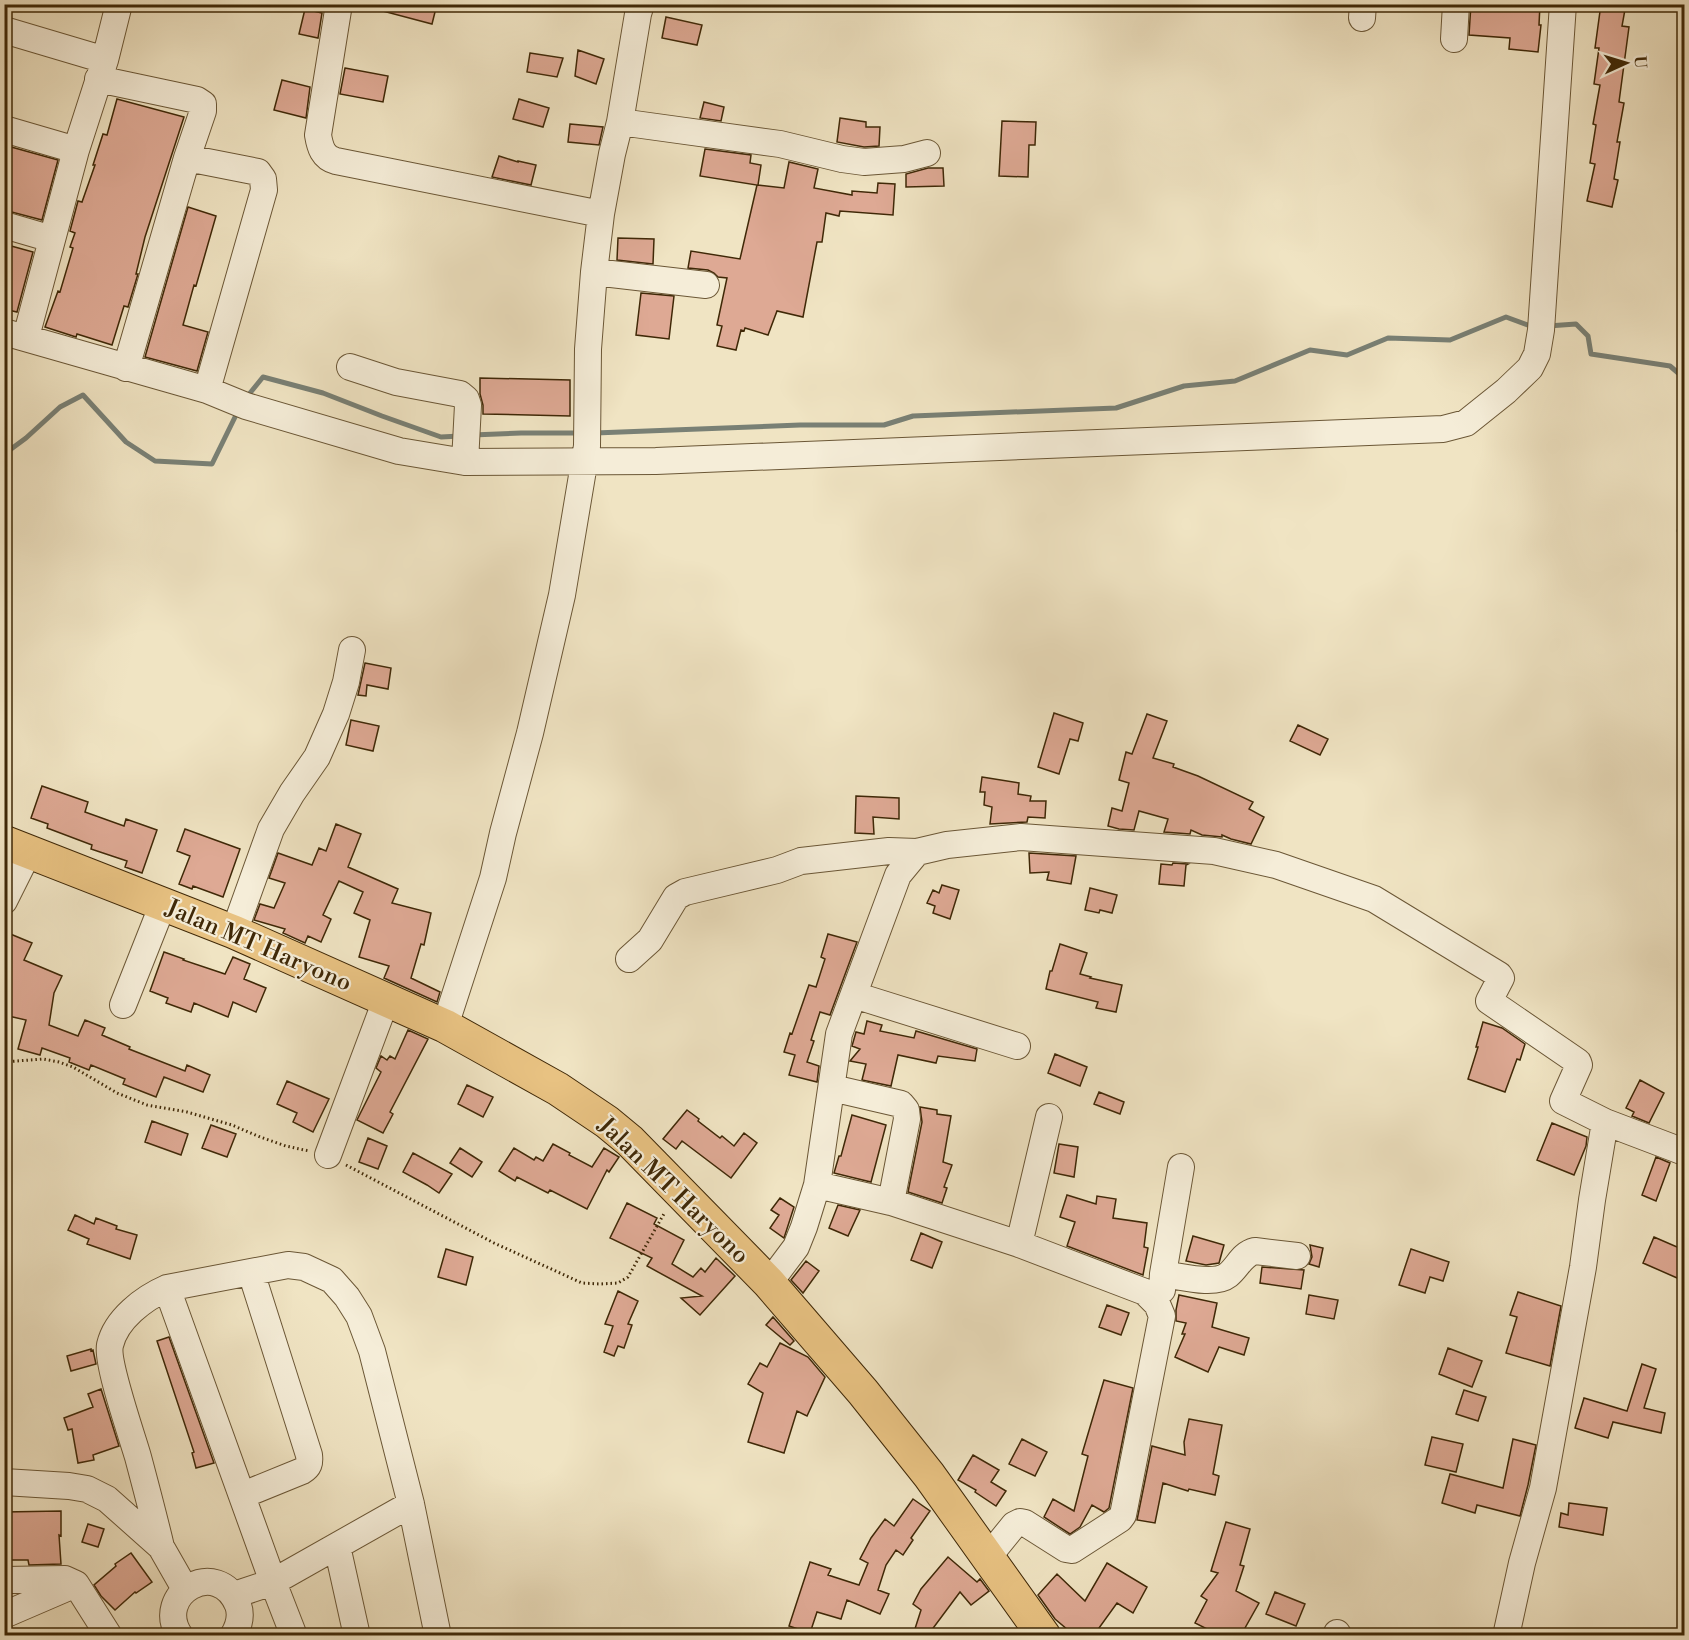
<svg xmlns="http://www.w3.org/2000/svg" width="1689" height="1640" viewBox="0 0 1689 1640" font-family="'Libre Bodoni',serif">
<rect width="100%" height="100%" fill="#f0e4c3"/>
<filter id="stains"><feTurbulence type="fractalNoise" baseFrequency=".00333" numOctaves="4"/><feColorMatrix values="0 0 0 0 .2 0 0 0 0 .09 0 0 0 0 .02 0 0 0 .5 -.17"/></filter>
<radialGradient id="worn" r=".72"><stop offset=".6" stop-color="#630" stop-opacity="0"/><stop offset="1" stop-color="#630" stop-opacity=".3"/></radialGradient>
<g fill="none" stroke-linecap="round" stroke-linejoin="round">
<path stroke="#798075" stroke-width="5" d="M1548 326 1576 324 1588 336 1591 354 1670 366 1684 378
M246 398 263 377 323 393 382 416 441 437 460 436
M595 433 800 425H884L913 416 1116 408 1184 386 1235 381 1310 350 1347 355 1388 338 1450 340 1506 317 1533 327
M472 435 521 433H580
M4 451 7 452 26 438 60 407 83 395 126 442 155 461 212 464 238 411
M1684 510 1679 531 1684 545"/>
</g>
<path fill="#dea994" stroke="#3f2807" stroke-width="1.5" d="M375 4H437L432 24 375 9Z
M1471 4H1540L1539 25H1541L1538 52 1509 49 1510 38 1469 35Z
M1601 4H1626L1622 26 1629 27 1619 102 1624 103 1617 142H1620L1614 179 1618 180 1612 207 1587 201 1595 164 1590 163 1596 125 1593 124 1600 85 1594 84 1599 48H1595Z
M305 9 322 13 318 38 299 34Z
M666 17 702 25 697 45 662 38Z
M578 50 604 59 596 84 575 76Z
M530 53 563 58 557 77 527 72Z
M345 68 388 76 383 102 340 94Z
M282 80 310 87 306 118 274 110Z
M117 99 184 117 145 237 136 274H138L128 307 124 306 112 345 77 334 76 337 45 327 58 291 60 292 73 248 70 247 75 233 70 231 78 201 82 202 95 165H93L103 134 107 135Z
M519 99 549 108 543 127 513 119Z
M704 102 724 107 721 121 700 118Z
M840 118 866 122V127H880L879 146 864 147 837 142Z
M1002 121 1036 122 1035 145H1029L1028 177 999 176Z
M570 124 603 127 599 145 568 142Z
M4 145 58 160 42 220 4 210Z
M705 149 751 155 750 163 761 165 758 185 784 188 789 162 818 169 814 188 852 195V191L877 193 878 183 895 184 893 215 840 211 839 216 826 213 822 242H817L803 317 777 311 768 335 745 328 744 331 741 330 736 350 717 346 722 326 717 325 727 278 718 277 714 273 708 270 688 268 691 251 740 259 757 185 700 176Z
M499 156 518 162V161L536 165 531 185 492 177Z
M928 168H943L944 186 906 187V174Z
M188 207 216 216 196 286 194 285 183 325 208 332 197 371 145 357Z
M618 238 654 239 653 264 617 260Z
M4 244 33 252 17 312 4 309Z
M641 293 674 296 669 339 636 335Z
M480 378 570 380V416L483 414V405L480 394Z
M365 663 391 668 388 689 367 685 366 696 358 695Z
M1054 713 1083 723 1078 741 1070 739 1059 774 1038 767Z
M1147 714 1167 721 1153 758 1174 764 1173 767 1198 776 1253 802 1249 809 1264 817 1251 844 1231 839 1222 835V837L1202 835 1191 830 1190 834 1164 832 1168 819 1139 811 1134 830 1119 829 1108 826 1112 808 1122 811 1129 783 1119 780 1126 752 1132 754Z
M351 720 379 726 373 751 346 745Z
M1298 725 1328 739 1320 755 1290 741Z
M982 777 1019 783 1018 794 1031 796 1030 801H1046L1045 818 1028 817 1027 822 990 824 992 807 984 805 985 792H980Z
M42 786 88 802 85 812 124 826 126 819 157 830 142 873 125 867 127 861 91 849 92 845 47 828 48 824 31 818Z
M856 796 899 798V819L873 817 874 834 855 833Z
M336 824 361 834 348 867 398 889 392 903 431 913 424 945 421 944 411 978 440 992 437 1002 384 978 389 966 359 957 370 920 354 913 363 892 339 881 323 915 331 919 321 942 308 936 305 943 283 933 285 929 254 920 260 904 274 908 285 883 269 878 278 853 312 865 319 848 326 851Z
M185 829 240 849 223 897 193 886 192 889 179 884 190 856 177 851Z
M1029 853 1076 856 1071 884 1047 880 1049 872 1030 873Z
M1173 863 1188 864 1186 865 1184 886 1159 884 1161 864 1172 865Z
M942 885 959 890 950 919 933 913 935 906 927 903 933 890 939 893Z
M1090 888 1117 895 1112 913 1100 910 1099 913 1085 910Z
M8 933 32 943 24 960 62 976 54 993 49 1025 78 1036 85 1020 105 1028 102 1035 130 1047 129 1049 185 1071 187 1065 210 1075 203 1092 164 1077 156 1097 123 1084 125 1079 91 1065 89 1070 69 1062 70 1058 42 1048 40 1055 18 1049 26 1020 4 1015V941Z
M828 934 857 942 830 1015 820 1012 811 1040 814 1041 807 1062 819 1066 817 1082 789 1075 795 1055 784 1052 790 1033 792 1034 809 985 816 987 825 959 821 957Z
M1060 944 1087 953 1080 974 1091 977 1090 978 1122 985 1116 1012 1096 1008 1098 1002 1046 989 1050 971H1052Z
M164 952 184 959 183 960 225 974 233 957 250 964 244 979 266 988 256 1012 233 1002 228 1017 194 1003 191 1012 166 1003 168 998 150 991Z
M867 1021 882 1025 880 1031 914 1038 916 1031 977 1049 975 1061 938 1056 936 1063 898 1055 891 1086 862 1080 866 1064 850 1061 860 1049 852 1046 856 1032 864 1034Z
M1483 1022 1502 1028 1525 1044 1520 1060 1517 1059 1505 1092 1468 1079 1478 1047H1476Z
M408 1030 428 1039 390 1112 393 1114 383 1133 357 1120 381 1072 376 1068 381 1056 387 1060 390 1056 395 1059Z
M1055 1054 1087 1067 1080 1086 1048 1073Z
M1640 1080 1664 1093 1649 1123 1632 1116 1634 1112 1626 1108Z
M287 1081 329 1099 313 1132 293 1122 297 1113 277 1104Z
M467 1085 493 1097 483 1117 458 1104Z
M1099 1092 1124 1102 1120 1114 1094 1104Z
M920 1107 937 1110V1114L951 1116 943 1162 952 1165 944 1187 947 1188 942 1203 908 1192 922 1122Z
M687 1110 699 1119 698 1121 720 1138 722 1136 734 1146 744 1133 757 1143 731 1178 682 1141 676 1149 663 1139Z
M852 1115 886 1125 871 1182 834 1173 839 1156H841Z
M152 1121 188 1134 181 1155 145 1142Z
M1552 1123 1587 1137 1586 1146 1574 1175 1537 1160Z
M211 1125 236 1134 227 1157 202 1148Z
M368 1138 387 1146 378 1169 359 1162Z
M553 1144 570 1153 569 1155 592 1167 604 1148 619 1157 609 1172 607 1170 587 1209 550 1190 548 1193 517 1177 515 1181 499 1171 514 1148 534 1160 536 1157 543 1161Z
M1059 1144 1078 1147 1074 1177 1054 1173Z
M460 1148 482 1162 472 1177 450 1163Z
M413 1153 452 1174 439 1193 427 1185 403 1172Z
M1656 1157 1670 1163 1656 1201 1642 1195Z
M1067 1195 1096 1204 1097 1196 1116 1199 1113 1218 1147 1223 1144 1247 1148 1248 1143 1275 1067 1246 1075 1222 1060 1217Z
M780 1198 794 1207 784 1238 770 1228 779 1215 771 1210Z
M627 1203 657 1218 654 1224 684 1240 672 1264 693 1277 701 1268 705 1272 716 1258 735 1276 700 1315 681 1298 702 1296 647 1266 652 1258 610 1238Z
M838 1205 860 1210 848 1236 829 1228Z
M75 1215 94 1224 96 1218 117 1226 116 1229 137 1235 130 1259 87 1244 89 1239 68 1230Z
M921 1233 942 1242 932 1268 911 1260Z
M1193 1236 1224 1245 1219 1263 1206 1265 1186 1261Z
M1654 1237 1684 1250V1281L1643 1263Z
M1310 1245 1323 1248 1319 1267 1309 1264 1312 1257Z
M446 1249 473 1257 466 1285 438 1277Z
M1411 1249 1449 1262 1443 1281 1430 1277 1425 1293 1399 1285Z
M806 1261 819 1271 803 1293 791 1280Z
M1262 1267 1304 1270 1301 1289 1260 1283Z
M618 1291 638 1301 628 1324 632 1325 624 1348 618 1346 614 1356 604 1352 613 1326 605 1324Z
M1518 1292 1561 1306 1550 1366 1506 1353 1517 1317 1510 1315Z
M1179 1295 1217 1303 1212 1327 1249 1338 1244 1355 1219 1347 1208 1372 1175 1357 1185 1334H1182L1186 1323 1176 1321V1310Z
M1309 1295 1338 1300 1334 1319 1306 1314Z
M1107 1305 1129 1313 1121 1335 1099 1327Z
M773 1317 794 1341 790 1345 766 1325Z
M169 1337 214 1463 196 1468 192 1453 194 1452 157 1341Z
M780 1343 808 1357 825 1377 807 1416 797 1411 784 1453 748 1442 763 1393 748 1384 760 1363 767 1367Z
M1448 1348 1482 1361 1472 1387 1439 1374Z
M91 1349V1351L93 1350 96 1364 71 1371 67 1356Z
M1642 1364 1656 1369 1644 1408 1665 1413 1661 1433 1613 1422 1608 1438 1575 1428 1584 1398 1627 1411Z
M1104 1380 1133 1388 1109 1508 1104 1512 1092 1505 1080 1527 1070 1534 1044 1517 1053 1499 1074 1511 1088 1456 1082 1454Z
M101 1389 119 1446 93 1455 94 1460 78 1463 72 1429 68 1430 64 1418 93 1407 88 1394Z
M1464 1390 1486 1397 1478 1421 1456 1414Z
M1189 1419 1222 1425 1213 1474 1219 1476 1215 1495 1189 1489 1188 1491 1163 1483 1155 1523 1137 1520 1152 1446 1185 1455 1184 1442Z
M1432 1437 1463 1444 1456 1472 1425 1465Z
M1022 1439 1047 1452 1035 1476 1009 1464Z
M1513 1439 1536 1445 1528 1485 1520 1516 1477 1505 1475 1513 1442 1503 1450 1474 1503 1488Z
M973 1455 999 1470 991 1482 1006 1491 996 1506 975 1492 976 1490 958 1480Z
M913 1499 930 1511 911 1538 913 1540 903 1555 896 1550 886 1565 878 1590 889 1594 880 1614 847 1600 841 1619 817 1612 810 1633 789 1626 810 1562 831 1569 828 1575 859 1585 868 1563 860 1559 871 1538 885 1519 894 1526Z
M1569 1503 1607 1508 1603 1535 1559 1527 1561 1513 1568 1515Z
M61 1511V1536L59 1535 61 1564 29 1565 28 1560H4V1512Z
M1226 1522 1250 1529 1240 1565 1244 1566 1236 1591 1259 1603 1241 1635H1219L1195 1623 1207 1600 1201 1596 1218 1573 1211 1571Z
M88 1524 104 1529 98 1547 82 1542Z
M131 1553 152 1582 136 1593 135 1592 115 1610 101 1596 94 1585 116 1566 115 1564Z
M948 1557 977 1582 980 1579 989 1591 971 1605 960 1592 928 1635H913L921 1610 913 1604 921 1589Z
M1107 1563 1147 1587 1133 1613 1117 1603 1094 1635H1074L1055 1619 1038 1595 1057 1574 1085 1601Z
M1275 1592 1305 1604 1296 1626 1266 1614Z"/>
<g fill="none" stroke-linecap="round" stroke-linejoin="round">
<g stroke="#6b5736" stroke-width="28">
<path id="minor" d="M339 4 318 135C320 147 323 158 336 161L601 214
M1362 18 1363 4
M4 30 105 60
M1454 39 1456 4
M98 79 197 100 203 104V111L187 158 126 368
M620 122 780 144 842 159 864 162 904 159 927 153
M4 129 76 150
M187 158 258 172 263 179 264 190 207 390
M4 225 52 239
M594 272 706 285
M4 332 207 390 246 406 399 451 465 462 656 461 1443 429 1466 423 1506 391 1530 368 1537 354 1541 330 1563 4
M26 337 76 150 105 60 119 4
M350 367 396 382 460 394 466 399 468 405 465 462
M4 901 28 853
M234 932 271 829 292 793 317 757 336 714 346 682 352 650
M629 959 650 940 676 897 685 892 777 870 801 861 889 851 917 852
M854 995 1017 1046
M123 1005 163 904
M445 1026 493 878 503 833 530 733 562 595 587 446 588 349 594 272 601 214 612 154 620 122 638 14 641 4
M832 1088 901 1104 906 1110 907 1119 891 1202
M1605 1122 1684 1152
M328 1155 386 1000
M817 1185 891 1202 1019 1244 1145 1292 1157 1304 1162 1316 1123 1515 1120 1519 1072 1550 1066 1549 1025 1523 1020 1522 1014 1525 988 1557
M1019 1244 1049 1117
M1163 1274C1180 1276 1214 1286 1228 1275 1238 1267 1242 1254 1255 1251L1297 1256
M769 1283 796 1247 804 1227 817 1185 839 1034 898 875 917 852 947 845 1021 837 1214 851 1276 865 1374 899 1499 975 1501 978 1489 1001 1578 1062 1579 1065 1563 1101 1605 1122 1592 1200 1583 1267 1543 1488 1522 1563 1506 1636
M167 1288 273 1582 294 1636
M1162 1290 1163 1274 1181 1167
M4 1482 69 1486 87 1489 107 1499 161 1547 185 1589
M243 1495 302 1471C309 1467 310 1463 309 1455L251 1272
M337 1546 357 1636
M161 1547C154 1517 146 1487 138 1457 132 1436 106 1362 110 1345 116 1319 144 1298 167 1288L288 1265 304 1267 332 1280 347 1297 359 1316 372 1351 411 1504 438 1636
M4 1580 65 1579 76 1584 109 1636
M234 1595 273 1582 411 1504
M4 1615 76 1584
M1337 1633 1339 1636
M180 1636C152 1594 218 1556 238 1605 242 1616 239 1626 233 1636"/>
</g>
<g stroke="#3f2807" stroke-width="35">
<path id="major" d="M4 842 234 932 445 1026 558 1089 607 1122 630 1141 769 1283 863 1392 929 1475 1044 1636"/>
</g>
<path stroke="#3f2807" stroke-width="3" stroke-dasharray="1.5 3" stroke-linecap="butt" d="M609 4 619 8
M4 1062 43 1059 59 1062 73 1067 117 1093 147 1105 187 1112 232 1125 260 1137 286 1146 309 1151
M346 1165 494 1243 582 1283 600 1284 618 1283 628 1277 665 1212"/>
<use href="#minor" stroke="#f5edd8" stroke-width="26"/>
<use href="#major" stroke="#e8c282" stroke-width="33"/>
</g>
<g text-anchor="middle" stroke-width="4.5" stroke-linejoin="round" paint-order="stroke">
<g font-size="24" fill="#3f2807" stroke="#f5edd8">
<text transform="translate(259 945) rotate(23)" y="8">Jalan MT Haryono</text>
<text transform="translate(674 1190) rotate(44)" y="8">Jalan MT Haryono</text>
</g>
</g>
<rect width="1689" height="1640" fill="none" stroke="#f0e4c3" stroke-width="24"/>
<rect x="6" y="6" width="1677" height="1628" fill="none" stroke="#3f2807" stroke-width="3"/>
<rect x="12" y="12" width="1665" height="1616" fill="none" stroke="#3f2807" stroke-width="1.5"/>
<g transform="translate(1626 63) rotate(86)" stroke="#f5edd8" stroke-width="4.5" paint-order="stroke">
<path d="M0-4.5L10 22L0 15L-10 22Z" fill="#3f2807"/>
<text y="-9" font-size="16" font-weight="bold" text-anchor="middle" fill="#3f2807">U</text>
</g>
<rect width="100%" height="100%" filter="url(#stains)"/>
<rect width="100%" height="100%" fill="url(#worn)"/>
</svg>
